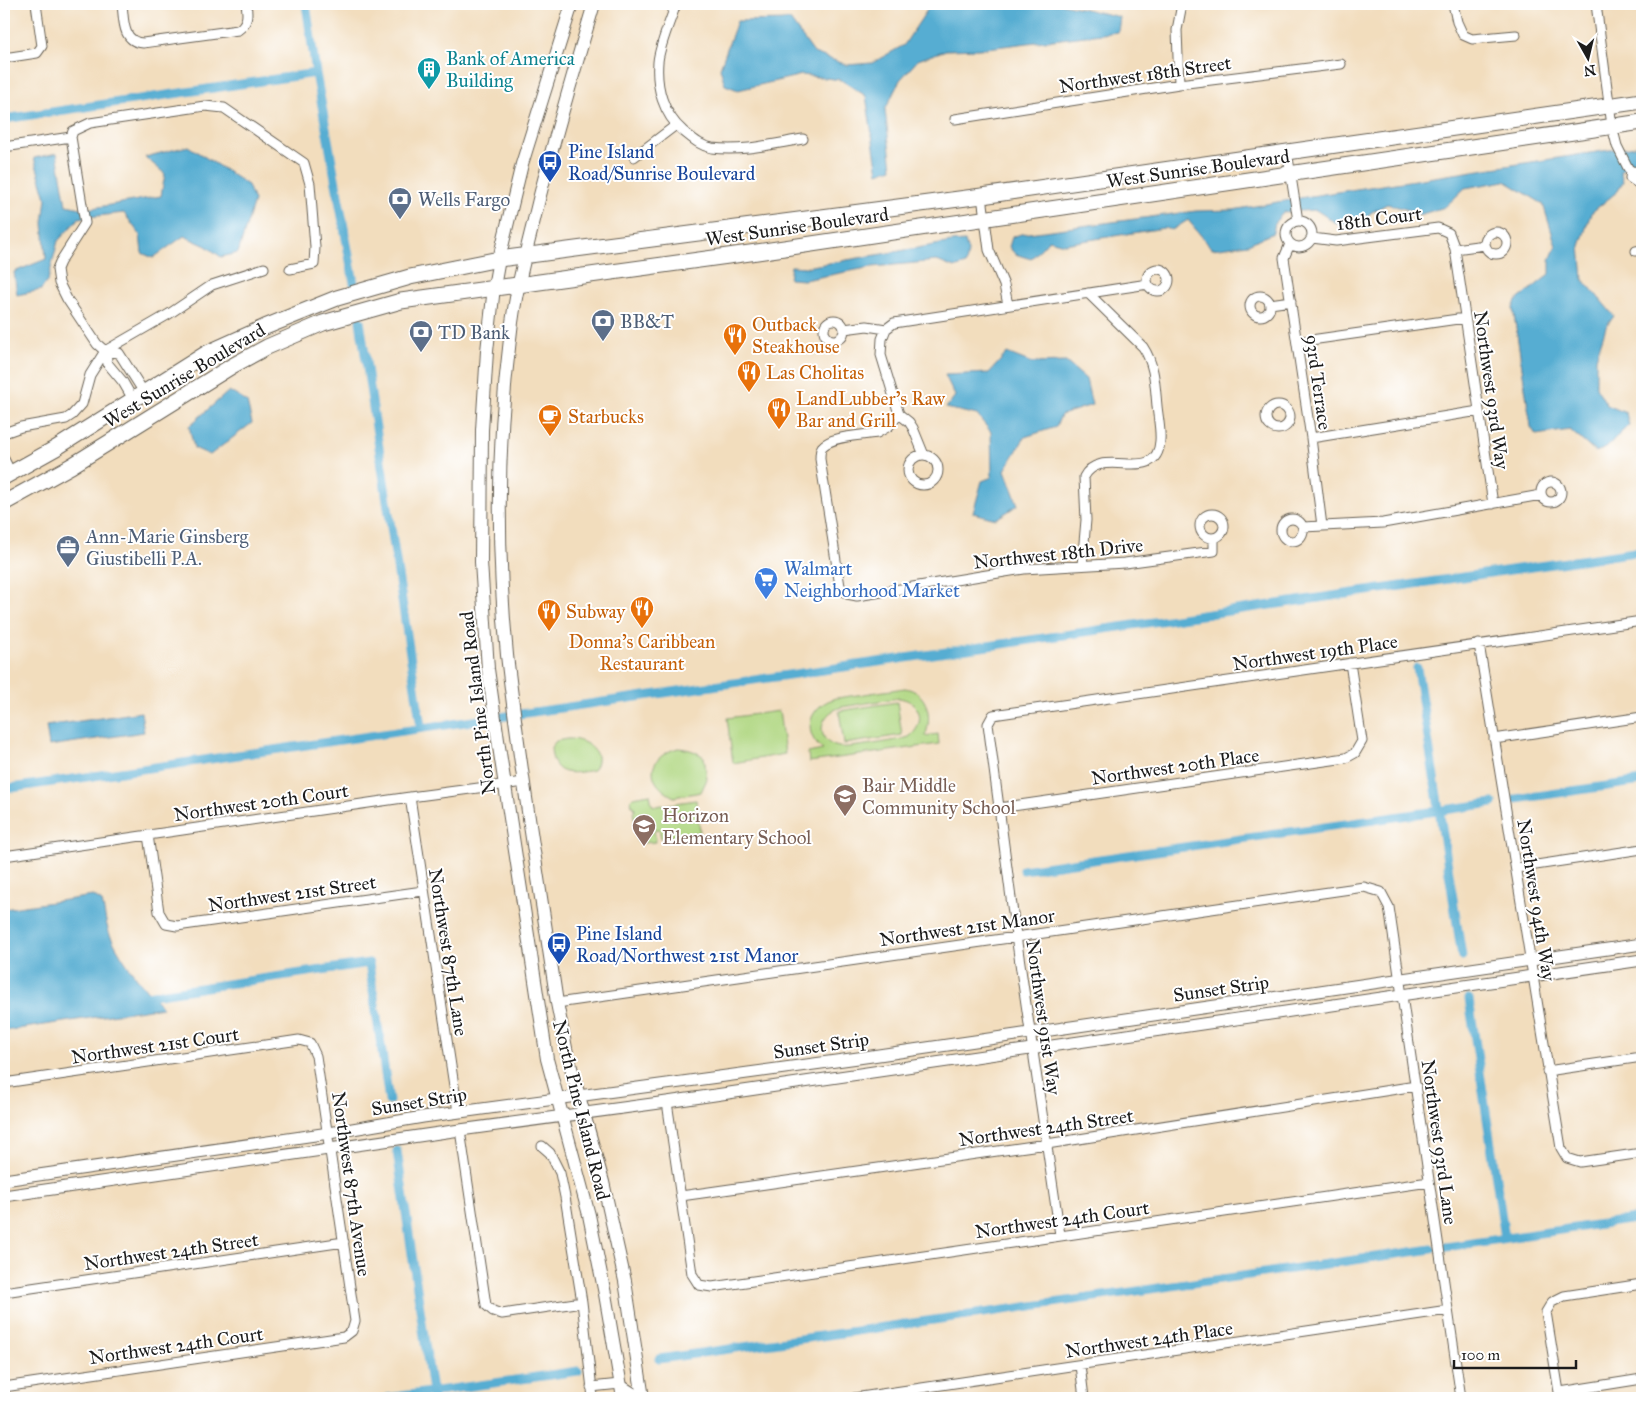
<svg xmlns="http://www.w3.org/2000/svg" width="1646" height="1402" viewBox="0 0 1646 1402" font-family="'IM FELL Great Primer',serif">
<rect width="100%" height="100%" fill="#fff"/>
<filter id="ink" filterUnits="userSpaceOnUse"><feTurbulence type="fractalNoise" baseFrequency=".02" numOctaves="2"/><feDisplacementMap in="SourceGraphic" scale="10" xChannelSelector="R" yChannelSelector="G"/><feConvolveMatrix kernelMatrix="1 2 1 2 8 2 1 2 1" color-interpolation-filters="sRGB"/></filter>
<filter id="wash" filterUnits="userSpaceOnUse"><feTurbulence type="fractalNoise" baseFrequency=".0096" numOctaves="4" result="noise"/><feDisplacementMap in="SourceGraphic" scale="20" xChannelSelector="R" yChannelSelector="G"/><feGaussianBlur stdDeviation="1.12" result="paint"/><feColorMatrix in="noise" values="0 0 0 0 0 0 0 0 0 0 0 0 0 0 0 0 0 1.4 0 .05"/><feComposite in="paint" operator="in"/></filter>
<g filter="url(#wash)">
<rect width="100%" height="100%" fill="#f2ddbd"/>
<path fill="#b0d782" stroke="#667a4f" fill-rule="evenodd" d="M905 688C928 692 933 717 925 736L938 734 939 744 809 762 808 753 823 750C800 732 810 704 837 698ZM899 698C921 701 927 723 909 737 901 740 846 749 839 747 815 743 817 713 842 707Z
M897 702 902 735 844 744 839 711Z
M779 711 785 754 733 763 727 718Z
M567 739C583 738 607 751 593 770 569 775 552 776 551 747L556 741Z
M678 748C689 749 695 751 704 757L707 779 701 792 674 797C644 782 647 757 678 748Z
M650 794 652 805 656 806 696 800 700 832 661 838 659 829 654 830 656 842 640 843 637 841 636 834 638 833 637 828H636V818H634L633 811H635L634 806H632L631 799 633 797Z"/>
<path fill="#56add2" stroke="#396477" d="M931 4H1063L1120 17 1118 32 979 49 946 50 918 60 900 80 885 110 892 168 878 173 866 96 841 80 802 75 738 90 725 85 720 68 737 21 790 20 814 53 847 65 872 63 904 45Z
M1642 145V164L1634 162 1620 171 1623 181 1618 191 1591 213 1580 246 1583 279 1614 316 1606 327 1596 358V387L1607 405 1626 413 1629 425 1604 449 1595 452 1570 430 1536 435 1531 427 1513 308 1516 301 1550 274V260L1556 246 1543 204 1505 181 1465 188 1445 207 1419 215 1409 210 1387 204 1372 212 1357 224 1339 225 1316 210 1284 212 1275 222 1273 233 1248 244 1212 249 1188 220 1172 230 1164 228 1064 244 1049 240 1031 259 1015 254 1009 247 1012 237 1021 234 1196 211 1233 210 1311 196Z
M188 146 248 185 254 201 238 253 221 257 206 246 184 236 153 258 142 253 140 235 124 213 79 218 58 241 48 280 41 290 17 295 14 272 46 259 43 223 46 198 34 158 57 153 66 205 87 209 161 196 165 174 145 157Z
M965 241 968 252 966 264 954 268 937 261 872 267 804 280 789 279 791 266 806 267 952 242Z
M1007 353 1032 363 1066 362 1086 379 1092 405 1061 415 1056 427 1025 437 1005 470 1018 505 996 519 973 513 982 481 992 477 991 432 977 415 946 408 955 396 945 375 989 373Z
M229 391 247 402 252 423 210 455 194 448 189 426Z
M141 712 144 732 49 746 46 726Z
M93 896 102 902C105 913 106 927 111 937 123 962 143 988 163 1007L4 1031V909Z"/>
<g fill="none" stroke-linecap="round" stroke-linejoin="round">
<path stroke="#56add2" stroke-width="9" d="M306 4 316 73 354 283
M4 119 316 73
M360 321 421 727
M1417 668 1462 956
M4 789 1642 551
M1516 799 1642 781
M1023 870 1493 803
M139 997 369 963 389 1101
M1469 999 1505 1238
M397 1151 433 1398
M1446 1247 1642 1218
M659 1359 1432 1249
M388 1398 578 1371"/>
</g>
</g>
<g filter="url(#ink)">
<g fill="none" stroke-linecap="round" stroke-linejoin="round">
<g stroke="#676054" stroke-width="11">
<path id="minor" d="M122 4C124 20 122 42 143 43L238 30C248 23 248 15 246 4
M676 4C671 19 659 47 658 62 656 87 663 114 683 131 692 138 700 146 712 148 742 152 773 144 803 139
M1453 4 1457 22 1463 35 1472 39 1516 35
M1596 4 1612 126 1617 146 1628 168 1631 171 1642 172
M4 58 37 53 42 46 36 4
M1179 84 1177 30 1182 4
M955 119 1179 84 1341 64
M4 147 71 137
M1287 151 1298 221
M634 157 676 125
M1631 171 1630 178 1642 186
M982 196 989 250 1004 285 1008 305
M1286 234a13 13 0 1 1 26 0a13 13 0 1 1-26 0Z
M1485 243a11 11 0 1 1 22 0a11 11 0 1 1-22 0Z
M1312 238 1336 241 1438 228 1449 233 1455 249 1493 504
M1290 244 1284 258 1311 438 1322 526
M1455 249 1485 245
M1636 251 1642 250
M1147 280a11 11 0 1 1 22 0a11 11 0 1 1-22 0Z
M1250 306a10 10 0 1 1 20 0a10 10 0 1 1-20 0Z
M1270 304 1291 301
M824 330a10 10 0 1 1 20 0a10 10 0 1 1-20 0Z
M844 329 867 326 886 329 894 323 1148 284
M886 329 882 339 881 355 899 414 909 422 913 428 924 455
M1297 342 1465 318
M105 351 108 364 123 382 134 401
M145 394 119 353 105 351 97 344 67 299 59 283 57 269 60 262 85 223 71 137 73 131 90 123 205 106 224 108 304 163 310 184 315 247 314 264 290 269
M1266 417a12 12 0 1 1 24 0a12 12 0 1 1-24 0Z
M899 414 889 426 877 433C864 435 831 436 822 447 820 450 820 455 820 459L840 586 847 594 857 596 1024 569 1125 563 1214 551V538
M4 433 21 427 66 419 72 415 82 404 90 375 105 351 169 314 212 285 264 268
M1311 438 1479 411
M908 470a15 15 0 1 1 30 0a15 15 0 1 1-30 0Z
M4 459 11 473
M1541 492a10 10 0 1 1 20 0a10 10 0 1 1-20 0Z
M1200 526a12 12 0 1 1 24 0a12 12 0 1 1-24 0Z
M1281 530a11 11 0 1 1 22 0a11 11 0 1 1-22 0Z
M1303 527 1383 523 1541 495
M1082 565 1086 520 1084 477C1100 444 1157 487 1160 441 1161 430 1158 417 1157 406 1155 385 1155 365 1143 347L1088 293
M1479 644 1561 1148 1567 1158 1580 1162 1642 1153
M1494 739 1642 717
M410 797 458 1112
M999 808 1346 758 1355 753 1362 741 1350 663
M148 835 159 912 166 924 177 926 423 891
M4 856 410 797 524 782
M1516 868 1642 849
M557 1003 1364 887 1381 892 1389 907 1461 1398
M1547 1071 1642 1057
M4 1083 299 1040 310 1043 316 1056 355 1321 352 1331 344 1337 4 1387
M667 1102 692 1274 699 1285 712 1287 1429 1182
M460 1130 486 1305 493 1311 502 1314 582 1302
M542 1146 550 1153 560 1173 565 1197 582 1302 593 1398
M681 1196 1047 1144 1416 1086
M1060 1235 1016 936 988 724 993 715 1642 621
M4 1292 344 1242
M1080 1365 1084 1398
M591 1387 620 1384 642 1398
M1560 1392 1642 1379
M854 1398 1448 1310
M1560 1398 1546 1312 1552 1302 1564 1296 1642 1284"/>
</g>
<g stroke="#676054" stroke-width="13">
<path id="tertiary" d="M4 1180 329 1133 423 1117 858 1058 1642 944
M4 1196 460 1130 667 1102 1642 960"/>
</g>
<g stroke="#676054" stroke-width="14">
<path id="secondary" d="M572 4 522 164 499 259 494 287 487 351 482 430 481 562 488 669 498 740 547 1059 589 1215 605 1294 623 1398
M594 4C573 75 551 147 534 220 524 259 514 299 510 339 497 443 497 551 507 655 520 771 540 887 557 1003L567 1053 603 1182 625 1281 643 1398"/>
</g>
<g stroke="#676054" stroke-width="17">
<path id="trunk" d="M4 477 56 448 207 353 265 327 337 298 410 277 499 259 982 196 1642 101
M4 503 71 466 232 366 267 347 323 323 401 301 757 252 1642 122"/>
</g>
<use href="#minor" stroke="#fff" stroke-width="9"/>
<use href="#tertiary" stroke="#fff" stroke-width="11"/>
<use href="#secondary" stroke="#fff" stroke-width="12"/>
<use href="#trunk" stroke="#fff" stroke-width="15"/>
</g>
</g>
<defs>
<g id="building-pin" transform="scale(1.25)"><path d="M0 17L-7.5 6A9.5 9.5 0 1 1 7.5 6Z" fill="#0f9aa8" stroke="#fff"/><path d="M-4-6H4V6H1V3H-1V6H-4ZM-2.5-4.3h1.7v1.8h-1.7ZM.8-4.3h1.7v1.8H.8ZM-2.5-1h1.7V.8h-1.7ZM.8-1h1.7V.8H.8Z" fill="#fff"/></g>
<g id="bus-pin" transform="scale(1.25)"><path d="M0 17L-7.5 6A9.5 9.5 0 1 1 7.5 6Z" fill="#1a4fb4" stroke="#fff"/><path d="M-5-6H5V4H4V6H2V4H-2V6H-4V4H-5ZM-3.5-4V0h7V-4ZM-3.5 1.2v1.5H-2V1.2ZM2 1.2v1.5H3.5V1.2Z" fill="#fff"/></g>
<g id="bank-pin" transform="scale(1.25)"><path d="M0 17L-7.5 6A9.5 9.5 0 1 1 7.5 6Z" fill="#5c6f8a" stroke="#fff"/><path d="M-6-4H6V4H-6ZM0-2.3a2.3 2.3 0 1 0 0 4.6a2.3 2.3 0 1 0 0-4.6Z" fill="#fff"/></g>
<g id="restaurant-pin" transform="scale(1.25)"><path d="M0 17L-7.5 6A9.5 9.5 0 1 1 7.5 6Z" fill="#e8710a" stroke="#fff"/><path d="M-5-6h1v4h1v-4h1v4h1v-4h1v5L-1.5 .5V6h-2V.5L-5-1ZM5-6V6H3V1.5H1.5Q1.5-4 5-6Z" fill="#fff"/></g>
<g id="cafe-pin" transform="scale(1.25)"><path d="M0 17L-7.5 6A9.5 9.5 0 1 1 7.5 6Z" fill="#e8710a" stroke="#fff"/><path d="M-5.5-4.5H6V0H3Q3 3.5 0 3.5H-2.5Q-5.5 3.5-5.5 0ZM3-3.2v2h1.7v-2ZM-6 4.5H4V6H-6Z" fill="#fff"/></g>
<g id="office-pin" transform="scale(1.25)"><path d="M0 17L-7.5 6A9.5 9.5 0 1 1 7.5 6Z" fill="#5c6f8a" stroke="#fff"/><path d="M-6-3h4V-5.5h4V-3h4V5H-6ZM-1-4.5V-3h2v-1.5ZM-6 0V1H6V0Z" fill="#fff"/></g>
<g id="supermarket-pin" transform="scale(1.25)"><path d="M0 17L-7.5 6A9.5 9.5 0 1 1 7.5 6Z" fill="#3f7fe0" stroke="#fff"/><path d="M-6-5.5h2.5l.6 2H6L4.5 2H-2.5L-4.4-4H-6ZM-1.5 3.2a1.3 1.3 0 1 0 .1 0ZM3 3.2a1.3 1.3 0 1 0 .1 0Z" fill="#fff"/></g>
<g id="school-pin" transform="scale(1.25)"><path d="M0 17L-7.5 6A9.5 9.5 0 1 1 7.5 6Z" fill="#8d6e63" stroke="#fff"/><path d="M0-5L7-2L0 1L-7-2ZM-4 1L0 2.5L4 1V4Q0 6-4 4Z" fill="#fff"/></g>
</defs>
<g fill-rule="evenodd">
<use href="#building-pin" x="429" y="69"/>
<use href="#bus-pin" x="550" y="162"/>
<use href="#bank-pin" x="400" y="199"/>
<use href="#bank-pin" x="603" y="321"/>
<use href="#bank-pin" x="421" y="332"/>
<use href="#restaurant-pin" x="735" y="335"/>
<use href="#restaurant-pin" x="749" y="372"/>
<use href="#restaurant-pin" x="779" y="409"/>
<use href="#cafe-pin" x="550" y="416"/>
<use href="#office-pin" x="68" y="547"/>
<use href="#supermarket-pin" x="766" y="579"/>
<use href="#restaurant-pin" x="642" y="608"/>
<use href="#restaurant-pin" x="549" y="611"/>
<use href="#school-pin" x="845" y="796"/>
<use href="#school-pin" x="644" y="826"/>
<use href="#bus-pin" x="559" y="944"/>
</g>
<g text-anchor="middle" stroke-width="4" stroke-linejoin="round" paint-order="stroke">
<g font-size="19" fill="#0d838f" stroke="#fff" text-anchor="start">
<text x="446" y="65">Bank of America<tspan x="446" dy="22">Building</tspan></text>
</g>
<g font-size="19" fill="#1c1c1c" stroke="#fff">
<text transform="translate(1145 74) rotate(-8)" y="7">Northwest 18th Street</text>
<text transform="translate(1198 168) rotate(-8)" y="7">West Sunrise Boulevard</text>
<text transform="translate(1379 218) rotate(-7)" y="7">18th Court</text>
<text transform="translate(797 226) rotate(-8)" y="7">West Sunrise Boulevard</text>
<text transform="translate(184 375) rotate(-31)" y="7">West Sunrise Boulevard</text>
<text transform="translate(1319 382) rotate(82)" y="7">93rd Terrace</text>
<text transform="translate(1492 390) rotate(82)" y="7">Northwest 93rd Way</text>
<text transform="translate(1058 553) rotate(-6)" y="7">Northwest 18th Drive</text>
<text transform="translate(1315 652) rotate(-8)" y="7">Northwest 19th Place</text>
<text transform="translate(477 703) rotate(-97)" y="7">North Pine Island Road</text>
<text transform="translate(1175 766) rotate(-8)" y="7">Northwest 20th Place</text>
<text transform="translate(261 802) rotate(-8)" y="7">Northwest 20th Court</text>
<text transform="translate(292 893) rotate(-8)" y="7">Northwest 21st Street</text>
<text transform="translate(1537 900) rotate(81)" y="7">Northwest 94th Way</text>
<text transform="translate(967 927) rotate(-8)" y="7">Northwest 21st Manor</text>
<text transform="translate(449 952) rotate(81)" y="7">Northwest 87th Lane</text>
<text transform="translate(1221 988) rotate(-8)" y="7">Sunset Strip</text>
<text transform="translate(1044 1017) rotate(82)" y="7">Northwest 91st Way</text>
<text transform="translate(155 1045) rotate(-8)" y="7">Northwest 21st Court</text>
<text transform="translate(821 1045) rotate(-8)" y="7">Sunset Strip</text>
<text transform="translate(419 1101) rotate(-9)" y="7">Sunset Strip</text>
<text transform="translate(582 1110) rotate(76)" y="7">North Pine Island Road</text>
<text transform="translate(1046 1127) rotate(-8)" y="7">Northwest 24th Street</text>
<text transform="translate(1440 1142) rotate(82)" y="7">Northwest 93rd Lane</text>
<text transform="translate(352 1184) rotate(82)" y="7">Northwest 87th Avenue</text>
<text transform="translate(1062 1219) rotate(-8)" y="7">Northwest 24th Court</text>
<text transform="translate(171 1251) rotate(-8)" y="7">Northwest 24th Street</text>
<text transform="translate(1149 1339) rotate(-8)" y="7">Northwest 24th Place</text>
<text transform="translate(176 1345) rotate(-8)" y="7">Northwest 24th Court</text>
</g>
<g font-size="19" fill="#164399" stroke="#fff" text-anchor="start">
<text x="568" y="158">Pine Island<tspan x="568" dy="22">Road/Sunrise Boulevard</tspan></text>
<text x="576" y="940">Pine Island<tspan x="576" dy="22">Road/Northwest 21st Manor</tspan></text>
</g>
<g font-size="19" fill="#4e5e75" stroke="#fff" text-anchor="start">
<text x="418" y="206">Wells Fargo</text>
<text x="620" y="328">BB&amp;T</text>
<text x="438" y="339">TD Bank</text>
<text x="86" y="543">Ann-Marie Ginsberg<tspan x="86" dy="22">Giustibelli P.A.</tspan></text>
</g>
<g font-size="19" fill="#c56008" stroke="#fff" text-anchor="start">
<text x="752" y="331">Outback<tspan x="752" dy="22">Steakhouse</tspan></text>
<text x="766" y="379">Las Cholitas</text>
<text x="796" y="405">LandLubber's Raw<tspan x="796" dy="22">Bar and Grill</tspan></text>
<text x="568" y="423">Starbucks</text>
<text x="566" y="618">Subway</text>
<text x="642" y="648" text-anchor="middle">Donna's Caribbean<tspan x="642" dy="22">Restaurant</tspan></text>
</g>
<g font-size="19" fill="#366cbe" stroke="#fff" text-anchor="start">
<text x="784" y="575">Walmart<tspan x="784" dy="22">Neighborhood Market</tspan></text>
</g>
<g font-size="19" fill="#785e54" stroke="#fff" text-anchor="start">
<text x="862" y="792">Bair Middle<tspan x="862" dy="22">Community School</tspan></text>
<text x="662" y="822">Horizon<tspan x="662" dy="22">Elementary School</tspan></text>
</g>
</g>
<rect width="1646" height="1402" fill="none" stroke="#fff" stroke-width="20"/>
<g transform="translate(1588 58) rotate(172)" stroke="#ffffff" stroke-width="4" paint-order="stroke">
<path d="M0-4L9 19L0 12L-9 19Z" fill="#1c1c1c"/>
<text y="-8" font-size="14" font-weight="bold" text-anchor="middle" fill="#1c1c1c">N</text>
</g>
<path d="M1454 1360v8h122v-8" fill="none" stroke="#1c1c1c" stroke-width="2.5"/>
<text x="1461" y="1360" font-size="15" fill="#1c1c1c" stroke="#ffffff" stroke-width="4" paint-order="stroke">100 m</text>
</svg>
